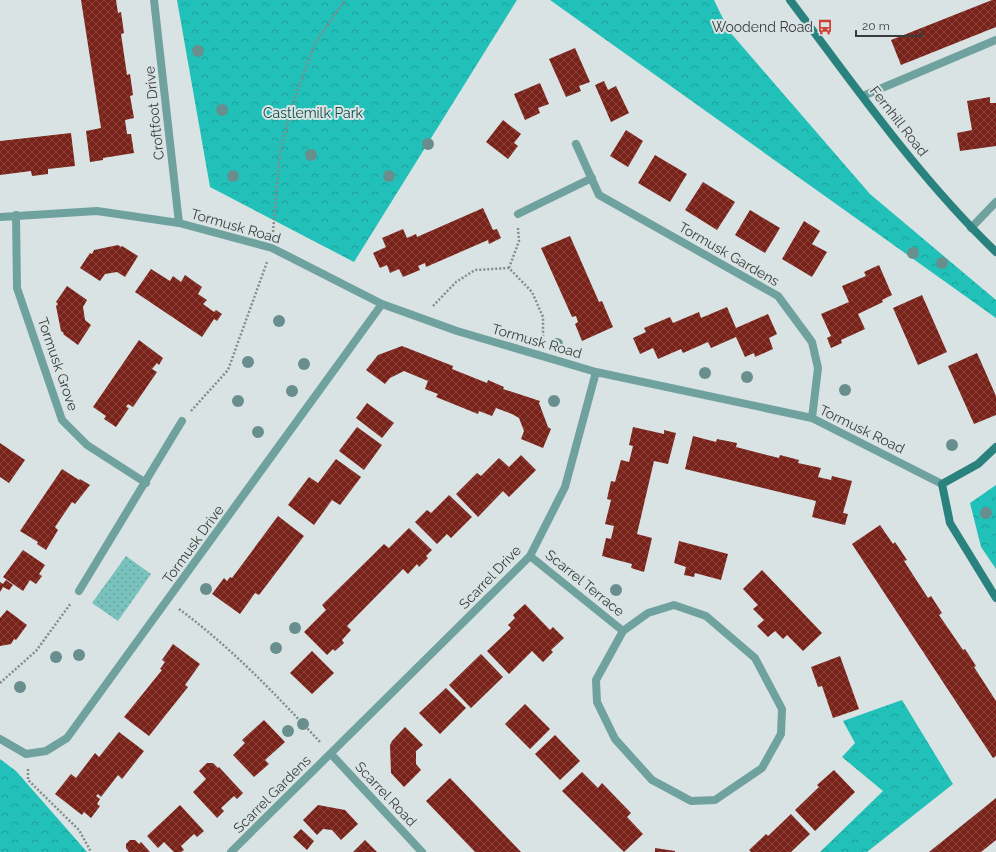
<svg xmlns="http://www.w3.org/2000/svg" width="996" height="852" viewBox="0 0 996 852" font-family="Raleway,sans-serif">
<defs>
<pattern id="forest-crowns" width="20" height="18" patternUnits="userSpaceOnUse"><rect width="20" height="18" fill="#21c1b9"/><path d="M2 6a3 3 0 1 1 6 0M12 15a3 3 0 1 1 6 0" fill="none" stroke="#1e9e98"/></pattern>
<pattern id="park-dots" width="8" height="8" patternUnits="userSpaceOnUse"><rect width="8" height="8" fill="#7ac2bd"/><path d="M2 2h.1M6 6h.1" fill="none" stroke="#659f9b" stroke-width="1.8" stroke-linecap="round"/></pattern>
<pattern id="building-cross-hatch" width="8" height="8" patternUnits="userSpaceOnUse"><rect width="8" height="8" fill="#79221a"/><path d="M0 0l8 8M0 8l8-8" fill="none" stroke="#88423c"/></pattern>
</defs>
<rect width="100%" height="100%" fill="#dae3e3"/>
<path fill="url(#forest-crowns)" d="M177 0H517L354 262 210 187Z
M550 0H714L729 31 870 194 996 300V318Z
M996 485V569L981 547 970 503Z
M902 700 953 784 867 852H820L883 791 842 757 855 743 843 721Z
M0 759 16 771 87 852H0Z"/>
<path fill="url(#park-dots)" d="M126 556 151 574 118 621 92 603Z"/>
<path fill="url(#building-cross-hatch)" d="M81 0H116L118 13 121 12 124 33 121 34 127 75 130 74 133 95 130 96 134 118 125 120 127 134H131L134 153 103 158V160L90 162 86 131 101 128Z
M992 0H996V27L901 65 891 40Z
M575 48 590 82 579 86 581 91 566 97 549 59Z
M604 81 608 90 616 86 629 113 611 122 595 85Z
M540 83 549 104 538 108 540 113 525 120 514 94Z
M990 97V103H996V146L960 151 957 133 972 130 967 101Z
M503 120 521 134 514 143 518 146 508 159 486 142Z
M626 130 643 141 628 167 610 156Z
M71 133 75 166 48 169V174L32 176 31 171 0 175V141Z
M655 155 687 174 670 202 638 183Z
M703 182 735 202 717 230 685 210Z
M483 208 493 230 497 229 501 238 489 244 488 240 426 267 425 263 418 266 420 270 403 277 399 269 390 273 387 265 380 268 373 253 386 247 382 238 403 229 407 238 416 234 417 237Z
M750 210 780 228 765 253 735 235Z
M804 221 820 231 812 244 827 252 812 277 782 259Z
M570 236 599 302 602 301 613 327 582 341 575 324 578 322 576 316 572 317 541 248Z
M118 245 121 247 122 246 138 256 125 277 117 272 105 274 100 281 80 268 90 253 92 254 94 250Z
M879 265 892 295 882 300 883 302 858 314 865 329 841 340 842 343 831 348 827 338 831 336 821 314 849 302 842 286 866 276 864 272Z
M151 269 170 281 173 276 181 282 185 275 202 287 198 294 207 300 203 304 214 312 216 310 222 314 217 321 214 319 202 337 135 292Z
M67 286 87 300 83 307 85 320 91 325 78 345 63 334 64 333 61 331 56 306 58 304 56 302Z
M922 295 947 352 918 365 893 308Z
M727 307 736 328 768 314 777 334 769 338 773 349 755 357 754 353 745 357 736 337 711 348 708 342 683 353 681 349 658 359 653 348 640 354 633 338 646 332 644 328 670 317 673 323 699 312 701 318Z
M139 340 163 358 159 365 157 363 152 369 157 372 133 407 128 404 126 407 129 408 116 427 104 419 106 416 93 407Z
M402 346 453 366 452 369 487 383 488 380 504 387 503 389 540 401 539 403 548 427 551 429 543 448 521 439 524 431 519 418 512 414 496 408 492 416 479 411 478 414 436 397 438 394 425 389 428 381 404 371 390 378 385 384 366 370 378 355Z
M977 353 996 396V415L974 424 948 366Z
M367 403 394 423 382 438 356 418Z
M357 427 382 445 364 470 339 451Z
M633 427 664 434V430L676 433 668 464 654 461 637 534 652 538 644 572 631 568 632 564 602 556 606 538 611 539 614 526 605 524 611 500 607 499 611 481 615 482 621 460 629 462 633 446 629 445Z
M693 436 716 442 717 439 737 443 736 447 779 458 780 455 799 460 798 463 821 468 818 477 831 480 832 476 852 481 843 513 848 514 845 525 812 517 816 501 685 469Z
M0 443 25 460 9 483 0 477Z
M521 455 536 470 509 497 503 491 478 517 456 494 477 473 481 476 499 458 509 467Z
M336 459 361 477 340 505 332 500 314 525 288 505 309 477 318 483Z
M62 469 79 480 80 479 90 485 75 504 72 502 55 527 58 530 46 550 37 544 38 542 20 531Z
M449 495 472 517 451 538 447 534 437 544 415 522 427 510 431 513Z
M278 516 304 536 259 595 255 593 240 614 212 594 224 578 227 581 230 577 232 578Z
M880 525 893 544 895 542 907 560 904 561 928 598 931 596 942 613 939 615 963 650 965 649 976 666 974 667 996 701V756L993 758 852 544Z
M409 528 432 550 426 556 428 558 419 567 417 564 408 574 403 569 347 626 351 630 342 640 344 643 335 651 333 649 327 655 304 632 326 610 322 605 384 544 389 548Z
M679 541 728 554 721 580 695 573 694 577 684 575 686 567 674 563Z
M23 550 45 565 39 574 42 576 36 584 30 580 23 591 3 577Z
M762 570 822 633 803 651 787 635 783 639 775 631 768 637 757 626 764 620 753 609 758 605 743 589Z
M6 580 13 585 9 590 3 587 0 592V582L3 584Z
M525 604 550 630 553 627 564 638 551 650 553 652 543 662 532 651 509 674 487 651 511 628 508 625 515 618 513 615Z
M7 610 27 625 16 640 14 639 11 644 0 646V618Z
M173 644 200 664 185 685 188 687 149 736 124 717 162 670 160 669 165 662 162 660Z
M312 651 334 673 312 694 290 673Z
M481 654 503 677 471 708 449 685Z
M840 656 859 709 833 718 822 686 818 687 811 667Z
M446 688 466 708 440 734 419 713Z
M525 704 550 729 530 749 505 724Z
M264 720 285 742 265 760 269 764 254 777 233 755 245 743 242 740Z
M405 727 423 745 416 751V764L421 770 404 787 391 773 390 745 392 741Z
M119 732 144 751 122 779 118 775 101 797 98 794 96 796 100 799 97 804 100 806 91 818 84 812 82 815 55 794 71 774 76 778 95 753 99 757Z
M555 735 580 761 560 780 535 754Z
M207 763H213L218 768 219 767 243 793 237 799 234 796 221 808 224 811 217 818 193 792 206 779 199 771Z
M834 770 855 792 815 831 795 810 819 787 817 785Z
M582 772 598 788 602 783 631 813 627 817 643 834 624 852 562 791Z
M450 778 495 825 521 852H475L426 801Z
M996 798V840L981 852H929Z
M180 805 204 831 197 837 194 834 181 846 184 850 181 852H174L164 842 158 848 147 836Z
M318 805 345 810 358 824 341 840 332 830 323 829 317 835 303 820Z
M791 814 810 834 791 852H751L749 850 766 834 768 836Z
M301 829 314 841 307 850 293 837Z
M130 840H135L139 844 141 842 150 852H129L126 848V844Z
M365 840 377 852H353Z
M655 848 675 851V852H655Z"/>
<g fill="none" stroke-linecap="round" stroke-linejoin="round">
<path stroke="#848b8b" stroke-width="2.5" stroke-dasharray="2 2" stroke-linecap="butt" d="M273 232 280 151 293 103 315 43 345 0
M509 268 519 241 518 228
M433 306 456 282 475 270 509 268 532 292 543 317V342
M191 411 228 370 267 262
M179 609C232 648 276 695 321 743
M0 683 36 651 71 603
M28 769V780L79 830 91 852"/>
<path stroke="#6fa29e" stroke-width="8" d="M863 96 996 40
M518 214 592 178"/>
<path stroke="#6fa29e" stroke-width="8" d="M154 0 179 223
M576 144 599 195 778 296 812 342 818 368 812 418
M16 215 17 288 62 420 87 445 146 483
M0 217 97 211 179 223 272 248 382 304 457 331 596 372 812 418 942 484
M971 228 996 202
M530 556 623 631 596 680 597 702 615 739 652 780 691 801 715 800 762 768 781 734 782 709 755 658 706 616 674 605 648 613 623 631
M79 591 182 421
M0 739 26 754 46 751 67 738 382 304
M331 754 422 852
M231 852 530 556 565 487 596 372"/>
<path stroke="#2a827e" stroke-width="8" d="M790 0C855 86 918 177 996 252
M996 447 978 464 942 484 950 523 996 598"/>
</g>
<g fill="#688f8e">
<circle cx="198" cy="51" r="6"/>
<circle cx="222" cy="110" r="6"/>
<circle cx="428" cy="144" r="6"/>
<circle cx="311" cy="155" r="6"/>
<circle cx="233" cy="176" r="6"/>
<circle cx="389" cy="176" r="6"/>
<circle cx="913" cy="253" r="6"/>
<circle cx="942" cy="263" r="6"/>
<circle cx="279" cy="321" r="6"/>
<circle cx="557" cy="344" r="6"/>
<circle cx="248" cy="362" r="6"/>
<circle cx="304" cy="364" r="6"/>
<circle cx="705" cy="373" r="6"/>
<circle cx="747" cy="377" r="6"/>
<circle cx="845" cy="390" r="6"/>
<circle cx="292" cy="391" r="6"/>
<circle cx="238" cy="401" r="6"/>
<circle cx="554" cy="401" r="6"/>
<circle cx="258" cy="432" r="6"/>
<circle cx="952" cy="445" r="6"/>
<circle cx="986" cy="513" r="6"/>
<circle cx="206" cy="589" r="6"/>
<circle cx="616" cy="590" r="6"/>
<circle cx="295" cy="628" r="6"/>
<circle cx="276" cy="648" r="6"/>
<circle cx="79" cy="655" r="6"/>
<circle cx="56" cy="657" r="6"/>
<circle cx="20" cy="687" r="6"/>
<circle cx="303" cy="724" r="6"/>
<circle cx="288" cy="731" r="6"/>
</g>
<defs>
<g id="bus-bare" transform="scale(1.2)"><path d="M-5-6H5V4H4V6H2V4H-2V6H-4V4H-5ZM-3.5-4V0h7V-4ZM-3.5 1.2v1.5H-2V1.2ZM2 1.2v1.5H3.5V1.2Z" fill="#ce4134" stroke="#dae3e3" stroke-width="2.5" paint-order="stroke"/></g>
</defs>
<g fill-rule="evenodd">
<use href="#bus-bare" x="825" y="27"/>
</g>
<g text-anchor="middle" stroke-width="4" stroke-linejoin="round" paint-order="stroke">
<g font-size="14" fill="#383c3c" stroke="#dae3e3" text-anchor="end">
<text x="813" y="32">Woodend Road</text>
</g>
<g font-size="14" fill="#383c3c" stroke="#dae3e3">
<text transform="translate(154 113) rotate(-96)" y="5">Croftfoot Drive</text>
<text transform="translate(899 121) rotate(52)" y="5">Fernhill Road</text>
<text transform="translate(236 226) rotate(16)" y="5">Tormusk Road</text>
<text transform="translate(729 254) rotate(30)" y="5">Tormusk Gardens</text>
<text transform="translate(537 341) rotate(16)" y="5">Tormusk Road</text>
<text transform="translate(58 364) rotate(71)" y="5">Tormusk Grove</text>
<text transform="translate(862 429) rotate(26)" y="5">Tormusk Road</text>
<text transform="translate(193 544) rotate(-54)" y="5">Tormusk Drive</text>
<text transform="translate(490 577) rotate(-46)" y="5">Scarrel Drive</text>
<text transform="translate(585 583) rotate(39)" y="5">Scarrel Terrace</text>
<text transform="translate(272 794) rotate(-45)" y="5">Scarrel Gardens</text>
<text transform="translate(386 794) rotate(47)" y="5">Scarrel Road</text>
</g>
<g font-size="14" fill="#0b4b48" stroke="#dae3e3">
<text x="313" y="118">Castlemilk Park</text>
</g>
</g>
<path d="M856 30v6h66v-6" fill="none" stroke="#383c3c" stroke-width="2"/>
<text x="862" y="30" font-size="12" fill="#383c3c" stroke="#dae3e3" stroke-width="3" paint-order="stroke">20 m</text>
</svg>
